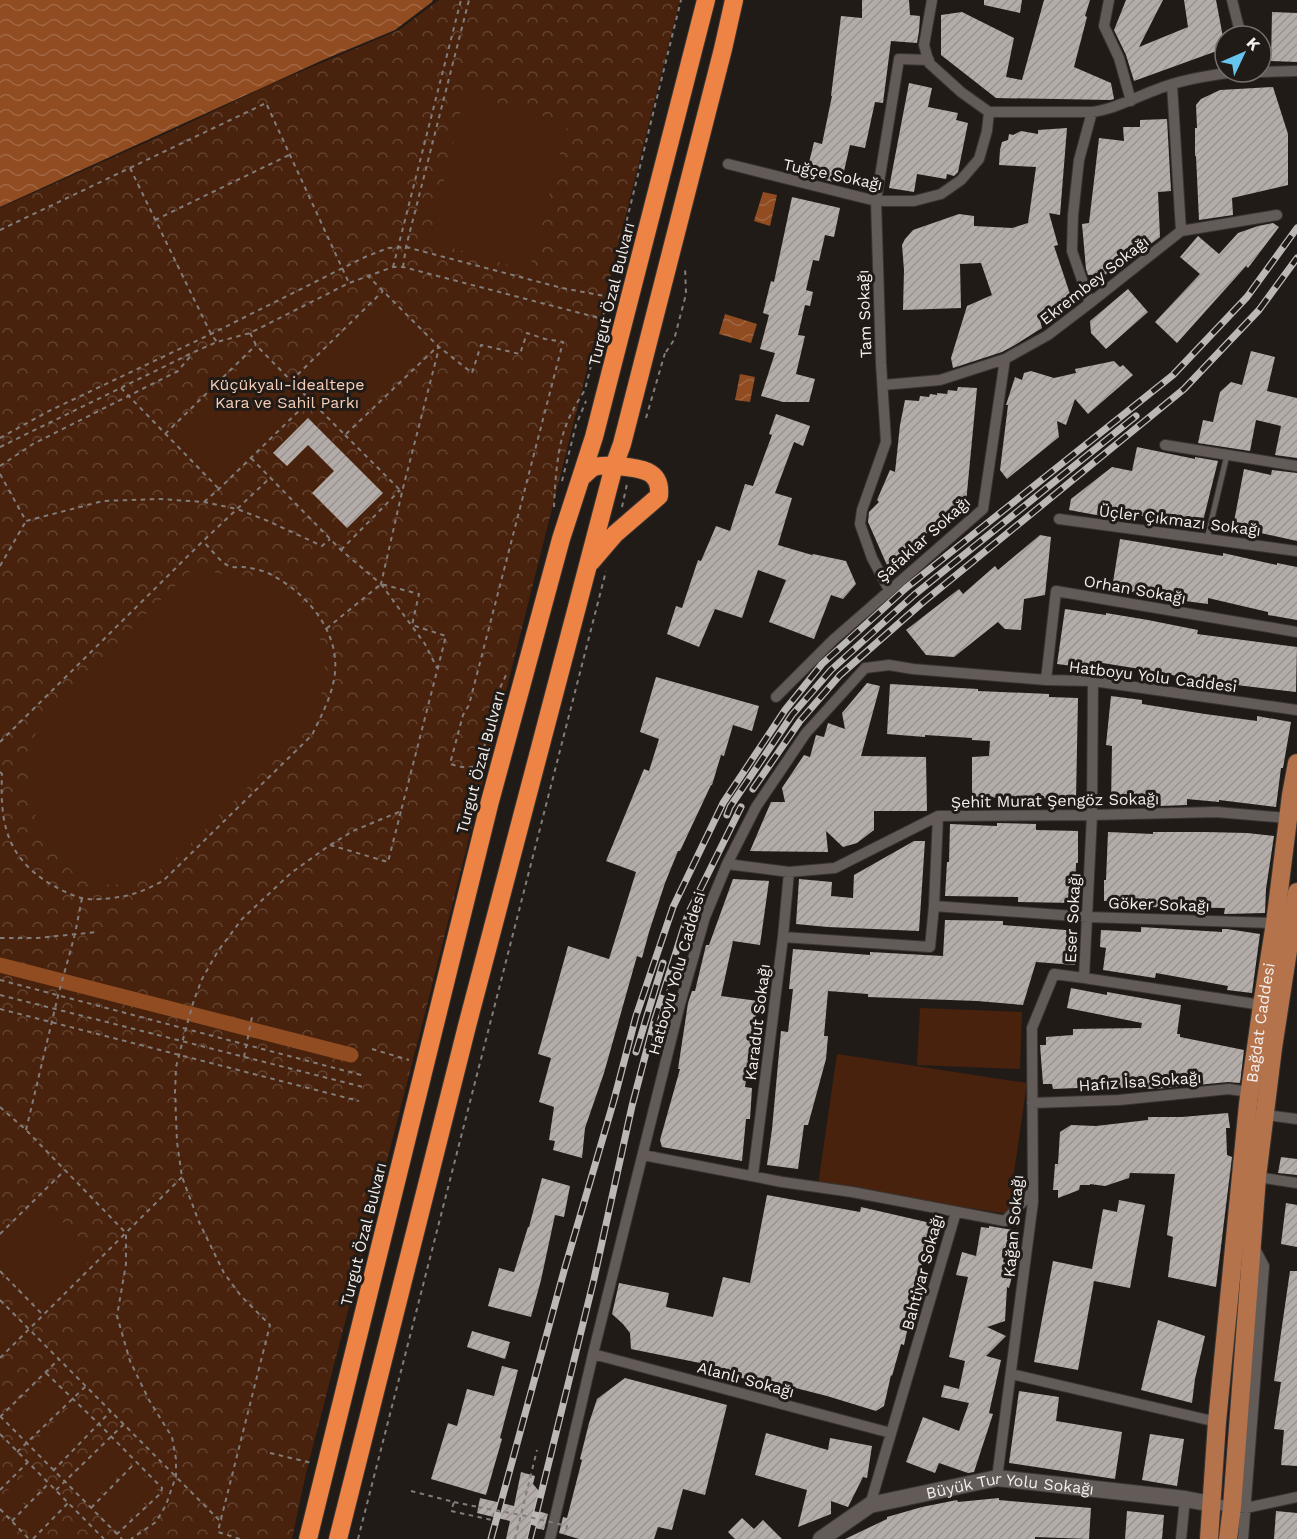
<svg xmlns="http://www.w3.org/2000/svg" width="1297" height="1539" viewBox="0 0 1297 1539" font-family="'Work Sans',sans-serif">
<defs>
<pattern id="park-crowns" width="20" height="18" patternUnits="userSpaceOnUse" patternTransform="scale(1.5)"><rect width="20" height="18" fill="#48220c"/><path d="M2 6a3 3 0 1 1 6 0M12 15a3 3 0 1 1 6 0" fill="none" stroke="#634230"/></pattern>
<pattern id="water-waves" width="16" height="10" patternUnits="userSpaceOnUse" patternTransform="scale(1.5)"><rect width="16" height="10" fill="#914c21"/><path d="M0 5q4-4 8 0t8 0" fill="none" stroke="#a16642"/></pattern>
<pattern id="building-hatch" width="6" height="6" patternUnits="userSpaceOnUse" patternTransform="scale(1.5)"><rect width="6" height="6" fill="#b3aca8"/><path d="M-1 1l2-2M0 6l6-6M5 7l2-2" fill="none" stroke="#989390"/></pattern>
</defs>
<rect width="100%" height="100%" fill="#211b18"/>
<path fill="url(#park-crowns)" d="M439 0H680L421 1029 306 1473 292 1539H0V208L174 130 267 86 399 30Z"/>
<path fill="#48220c" d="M465 94 568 123 529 271 429 241Z
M383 296 432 345 347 430 298 381Z
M256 352 302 399 218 482 172 435Z
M202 559 217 574C287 568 345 636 318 704 313 718 305 728 296 739L177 857C78 940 0 817 41 719Z
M920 1008 1022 1012 1020 1069 917 1065Z
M837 1054 1027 1083 1008 1214 818 1185Z
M42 1202 96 1254 42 1310 0 1269V1245Z
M0 1308 21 1329 0 1351Z
M46 1378 67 1398 27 1438 6 1417Z
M72 1404 93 1425 53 1465 33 1444Z
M111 1442 131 1462 90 1504 70 1483Z
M136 1468 158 1489 117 1530 96 1509Z
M29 1470 43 1484 12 1514 0 1501V1498Z
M48 1490 62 1504 32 1534 18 1520Z"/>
<path fill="url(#water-waves)" d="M0 0H433L432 2 395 30 323 60 0 207Z
M763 192 777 195 770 226 754 221Z
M725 314 757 324 751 343 719 334Z
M740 374 755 377 750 402 735 400Z"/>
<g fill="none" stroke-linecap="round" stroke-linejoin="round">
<path stroke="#914c21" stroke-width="15" d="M0 965 351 1055"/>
</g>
<path fill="url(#building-hatch)" d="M862 0H909L910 15 920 16 919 31 917 43 891 41 883 103 875 102 865 148 850 145 841 184 806 175 814 142 822 144 832 96H831L841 16 862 18Z
M984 0H1022L1020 13 984 5Z
M1044 0H1090L1085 16 1087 17 1074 67 1111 83 1114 99 1110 100 996 98 941 55V15L962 12 1014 38 1006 77 1022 80Z
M1126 0H1163L1139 47 1188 27 1184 0H1216L1225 48 1134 81 1126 55 1114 30Z
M1272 12 1297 13V62L1271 61Z
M909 83 932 88 928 107 958 113 956 120 968 123 958 172 954 176 947 174 946 179 917 174 914 192 889 188Z
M1273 87 1288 134V185L1232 198 1233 215 1199 220 1196 156H1195V128H1197L1196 105 1201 99 1220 90Z
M1167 119 1171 191 1158 192 1160 237 1122 266H1109L1110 274 1088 275 1086 269 1082 224 1089 223 1099 138 1124 141 1123 127H1140V120Z
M1067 128 1060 215 1049 213 1058 245 1054 246 1070 294 1067 295V303L1060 305V309L1039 316 1042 328 1015 345 1002 352 953 368 951 358 967 306 992 295 981 263 960 264 961 308 903 310 904 270 902 245 905 239 913 230 959 214 974 216V226L1012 228 1028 223 1036 167 999 165 1000 150 1002 142 1008 140 1009 134 1013 135 1021 131 1038 134V130Z
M792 197 840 208 834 237 825 235 819 261 813 260 806 290 813 292 810 306 805 305 798 335 805 336 796 374 815 379 809 402H783L761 396 775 353 760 349 769 315 763 313 771 281 774 282Z
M1273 223 1279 227 1248 268 1246 266 1177 343 1155 322 1200 274 1180 257 1198 236 1219 254 1238 233 1258 226Z
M1128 289 1148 312 1106 349 1091 333 1090 321Z
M1251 351 1275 357 1267 391 1297 398V458L1275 455 1281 426 1256 420 1250 451 1198 443 1203 420 1213 422 1220 392 1231 382 1242 385Z
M1114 361 1120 367 1123 365 1133 375 1088 414 1075 399 1066 425 1057 421 1059 437 1007 479 1000 470 1008 405H1006L1015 377 1022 380 1024 373 1031 371 1054 378 1076 373 1075 369Z
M958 387 977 388 966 503 913 544 918 549 890 572 868 522 869 512 879 502 877 500 890 470 895 472 900 425 905 400 919 401 920 396 929 397 930 394 937 395V393L947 394 948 390 957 391Z
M776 414 810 426 803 446 794 442 775 493 792 498 778 545 812 555 813 554 846 561 856 584 843 599 831 595 814 639 769 622 786 580 758 570 742 618 715 609 699 647 667 634 676 606 682 608 698 560 701 561 716 526 730 531 745 484 753 486 772 435 769 434Z
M308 418 383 493 347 528 312 493 334 471 308 445 287 466 273 453Z
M1137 447 1195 459V457L1218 461 1202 525 1152 512 1151 518 1120 511 1118 519 1069 510 1071 499 1112 467 1132 471Z
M1244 469 1271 475 1272 470 1297 473V541L1233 527Z
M1040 535 1051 537 1045 595 1024 599 1021 630 1005 629 998 622 954 657 926 655 906 630 959 589 963 594 995 566 998 570Z
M1120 539 1223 556V553L1277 565V563L1297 567V620L1268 615V612L1208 598V604L1162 598 1112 588Z
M1065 609 1106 615V613L1148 620 1198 630 1197 634 1297 647 1296 692 1203 681 1140 669 1090 661 1089 668 1057 664Z
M656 677 759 706 752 731 733 725 724 756 721 755 712 785H711L680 851H678L665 883 649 932 642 958 637 956 604 1073 585 1128 582 1158 553 1150 555 1141 549 1140 554 1107 539 1102 551 1058 538 1054 568 946 609 959 636 872 606 861 644 769 649 771 659 739 640 732Z
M867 683 880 686 861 756 926 757 927 811H874V830L857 843 843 847 826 831 828 852 750 851 771 802H785L782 788 804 755 810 757 816 735 824 737 828 723 845 729 842 713Z
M890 684 978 689V691L1049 694V697L1078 698 1076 799 972 797V757L989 756 990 741 972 740V738L925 735V737L887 734Z
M1111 696 1142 700V704L1205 714 1257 721V716L1291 722 1283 768H1281L1276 807 1219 800V802L1187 799V805L1160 806V804H1111L1112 746 1106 745Z
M997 823 1036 824V830L1078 831V863H1076L1075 903 1018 902V897L945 896 947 862H949L950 824 997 826Z
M1108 832 1153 834V832H1205L1247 833 1274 836 1266 889 1265 913 1224 914 1225 908 1142 907V902L1104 901V880H1106Z
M914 841H925L919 931 828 927 796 924 799 879 832 882 831 896 853 898 854 875Z
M733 879 769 881 760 945 733 941 721 996 758 1001 745 1087 752 1088 750 1119H746L742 1161 662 1147 660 1140 680 1069H678L688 1003 692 991H695L706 945H709Z
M945 920 1003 921V925L1078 931 1075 965 1036 962 1023 1005 977 1001 868 997V994L828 991 824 1036H828L826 1059 808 1125H804L798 1169 767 1165 772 1129 781 1031 788 1032 793 989H789L793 949 870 955V952L943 956Z
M1141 927 1222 932V929H1227L1260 934 1252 993 1227 990 1228 986 1156 973 1155 978 1103 970 1106 948 1100 947 1101 930 1141 932Z
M1071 988 1107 995V992L1181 1005 1177 1034H1180V1037L1244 1050 1240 1083 1228 1082 1155 1089 1102 1087 1053 1089 1052 1084H1043L1040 1045H1046V1037L1073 1035V1029L1141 1028 1142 1023 1067 1008Z
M1228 1113 1230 1128H1226L1227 1155 1232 1157 1216 1287 1168 1277 1173 1237 1167 1235 1175 1174 1130 1173 1129 1178 1105 1186 1090 1184V1185H1080L1079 1190 1058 1198V1190H1053L1055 1164H1058L1060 1132 1071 1125 1096 1126 1148 1120V1117H1182Z
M1281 1157 1297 1159V1175L1278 1173Z
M542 1178 570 1186 564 1217 555 1215 541 1280 531 1317 488 1306 499 1268 514 1272 528 1227H529Z
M767 1195 860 1212 861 1207 935 1224 927 1260 923 1259 904 1345 901 1344 892 1376 891 1375 884 1406 876 1411 827 1396 760 1379 759 1382 738 1377 739 1374 705 1367V1364L631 1349 630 1333 623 1324 612 1314 619 1283 669 1293 666 1307 713 1317 723 1277 750 1283Z
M1119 1200 1145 1205 1130 1288 1094 1281 1078 1370 1034 1362 1053 1261 1092 1269 1103 1209 1117 1212Z
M1286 1203 1297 1205V1247L1281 1244Z
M989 1226 1013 1230 1011 1241H1007L1003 1262 1015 1265 1009 1288 1007 1287 1005 1321 987 1327 1006 1336 986 1356 1001 1360 989 1413 993 1414 974 1472 968 1473 939 1463 935 1473 906 1462 923 1417 959 1431 969 1403 941 1397 944 1385 959 1389 965 1361 949 1357 968 1277 956 1275 962 1252 976 1256 981 1227 989 1228Z
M1290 1271H1297V1466L1281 1465 1284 1430 1274 1429 1281 1382 1274 1381Z
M1158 1320 1205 1336 1195 1379 1192 1403 1141 1390Z
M472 1331 510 1342 505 1359 467 1347Z
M502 1366 518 1370 500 1438 502 1439 486 1495 431 1479 448 1423 457 1426 467 1389 494 1396Z
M625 1378 727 1405 705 1495 683 1489 672 1530 658 1527 654 1539H579L559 1533 563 1517 567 1518 582 1460 580 1459 589 1423 597 1399Z
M1019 1391 1059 1397 1056 1421 1122 1432 1115 1479 1009 1463Z
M766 1433 828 1450 830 1438 872 1446 867 1478 863 1477 848 1507 831 1501V1514L798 1527 807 1490 755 1475Z
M1150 1434 1184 1439 1177 1486 1142 1480Z
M521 1472 535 1476 533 1484 539 1491 535 1510 548 1514 544 1530 530 1527 527 1539H506L510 1521 477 1513 480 1498 514 1506Z
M999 1498V1500L1091 1508 1089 1539 1035 1537V1539H845L887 1519V1517L922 1507 957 1500 958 1502Z
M1127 1511 1164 1515 1162 1539H1125Z
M1276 1511 1297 1513V1539H1274Z
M742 1518 754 1529 763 1520 782 1539H735L728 1532Z"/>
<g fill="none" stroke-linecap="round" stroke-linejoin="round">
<g stroke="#393533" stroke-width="7">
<path id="lane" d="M1207 539 1227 455"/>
</g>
<g stroke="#393533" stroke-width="12">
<path id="street" d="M932 0 924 45 929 63 961 92 989 112
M1109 0 1104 26 1119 58 1131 101
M1232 0 1241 36
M1261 72 1297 71
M989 112H1092C1115 109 1136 97 1158 89 1183 79 1210 75 1236 72
M728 164 876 201H914L941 194 961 180 979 159 987 131 989 112
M1181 231 1277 215
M1090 303 1072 251 1073 215 1079 160 1092 112
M883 385 940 380 1005 359 1048 335 1090 303 1181 231 1172 84
M1165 445 1297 466
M1059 519 1297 551
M889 590 872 558 860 524 862 510 886 442 881 363 876 201 899 59 929 60
M1046 680 1056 591 1297 632
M1093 681 1092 815 1084 978 1262 1005
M776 697 833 640 983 509 1005 359
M727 864 789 872 835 868 938 816 1092 815 1216 812 1288 818
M934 906 1088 917 1275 923
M783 937 930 947 934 906 938 816
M1032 1103 1119 1100 1229 1089 1249 1092
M1266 1115 1297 1119
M643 1155 782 1182 852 1192 1005 1221 1033 1191
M753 1175 783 937 789 872
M1257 1177 1297 1183
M593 1354 891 1433
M1011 1374 1217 1422
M997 1478 1033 1202 1032 1028 1054 974 1084 978
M1212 1504 1246 1508 1297 1497
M870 1505 956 1212
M550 1539 593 1354 680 1004 705 917 727 864 756 807 806 733 865 668 889 665 913 669 1046 680 1093 681 1297 710
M1181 1539 1185 1499
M1243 1539 1264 1266 1254 1247"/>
</g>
<g stroke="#393533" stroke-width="18">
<g id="secondary">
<path id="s1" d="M821 1539 870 1505 997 1478 1185 1499 1212 1504"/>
</g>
</g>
<g stroke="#393533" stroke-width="20">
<g id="primary">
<path id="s2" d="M1209 1539 1217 1422 1248 1104 1262 1005 1275 923 1291 795 1297 763"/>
<path d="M1228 1539 1232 1507 1257 1177 1273 1048 1297 892"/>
</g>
</g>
<g stroke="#393533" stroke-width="20">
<path id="highway" d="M581 478C584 475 588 471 592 468 602 463 637 467 648 472 658 477 660 486 659 496L615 534 591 562
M308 1539 489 805 561 539 594 437 706 0
M338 1539 467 1026 614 466 622 444 723 49 734 0"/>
</g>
<path stroke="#827d7b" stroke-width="2" stroke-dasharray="4.5 4.5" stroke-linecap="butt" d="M130 168 211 334 217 342
M155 220 289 155
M0 230 266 103 349 283
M393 267 461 0
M403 267 406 247 469 0
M250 333 256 345 310 400
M666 352 674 340 686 294 685 266
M291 381 383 291
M121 388 219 489
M646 418 665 353
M165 434 256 345
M345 435 400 490
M0 438 49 411 211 334 365 257 388 248 406 247 562 288 615 298
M0 447 194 352 217 342 250 333 349 283 393 267H403L603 319
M251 458 341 550 381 584 402 492 438 352V346L368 276
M0 466 33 444 178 371 193 353
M0 474 26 521 103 501 160 499 204 502 237 509 268 521 322 546 330 539
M562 481 576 425 586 401
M204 502 219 489 310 400 345 435 438 346 472 373 481 345 520 354 527 333 545 339 563 342 469 705 463 715 450 764C462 767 471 771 480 762L500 688 507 673
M554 507C555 482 557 451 565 428 570 414 577 402 585 390L681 0
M622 507 627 484
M341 550 400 490
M0 566 26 521
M381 584 425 644 437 668
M0 742 203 541 271 477
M0 772 2 774C0 819 5 853 44 880 55 887 69 895 82 898 94 901 120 898 133 894 143 891 153 886 163 881L312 735C320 718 329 702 333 684 345 637 309 594 270 574 262 570 252 568 243 567 239 567 233 568 229 566 222 564 209 547 203 541
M330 845 388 862 401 811
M0 938H37L97 932
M0 980 365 1076
M0 995 363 1087
M0 1009 359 1101
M372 1049 409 1060
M244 1057 252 1017
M0 1107 26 1130 126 1233V1264L117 1316 130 1361 149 1400 172 1437 176 1459V1476L166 1505 156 1522 131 1539
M26 1130 58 996 75 934 82 898
M0 1234 65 1170
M0 1271 42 1314
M0 1300 220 1521
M0 1358 182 1177
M46 1373 99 1424 162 1488 161 1493 117 1534
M0 1416 122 1539
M0 1417 59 1359
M0 1434 104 1539
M17 1452 86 1386
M270 1453 312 1463
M53 1471 111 1411
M0 1490 28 1462
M56 1490 124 1424
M411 1491 454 1502 451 1511 492 1520 495 1510
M454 1502 478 1507
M91 1508 135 1463
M0 1509 29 1539
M12 1521 49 1483
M33 1539 68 1503
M240 1539 218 1532V1531L270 1325 241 1296 224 1273 199 1222 182 1177 177 1142 175 1092 176 1067 186 1028 194 1000 202 979 218 951 242 919 291 873 330 845 353 831 401 811 446 636 412 625 419 594 381 584 326 629
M358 1539 606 571
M515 1539 537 1450"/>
<use href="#lane" stroke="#625b58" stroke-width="5"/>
<use href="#street" stroke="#625b58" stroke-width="10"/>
<use href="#secondary" stroke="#625b58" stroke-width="16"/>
<use href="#primary" stroke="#b5734c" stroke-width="18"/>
<use href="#highway" stroke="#ed8344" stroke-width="18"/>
<g stroke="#bcb8b6" stroke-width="7">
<path id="rail" d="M753 789 800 721 840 675 922 603 1184 389 1259 310 1297 258
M727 815 730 807 792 715 831 670 914 595 1136 416
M636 1052 663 963
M491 1539 564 1271 614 1100 636 1016 673 907 723 803 785 710 822 664 906 588 1173 375 1247 297 1297 228
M530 1539 594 1279 632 1106 654 1022 688 914 741 807"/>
</g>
<use href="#rail" stroke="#211b18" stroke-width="4.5" stroke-dasharray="14" stroke-linecap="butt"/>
<path stroke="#827d7b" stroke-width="2" stroke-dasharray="4.5 4.5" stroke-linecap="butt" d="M478 1507 521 1515 567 1526 565 1535"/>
</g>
<g text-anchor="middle" stroke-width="6" stroke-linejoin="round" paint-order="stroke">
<g font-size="16" fill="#f3efed" stroke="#211b18">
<text transform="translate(833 174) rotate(12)" y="6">Tuğçe Sokağı</text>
<text transform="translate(1094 280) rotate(-38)" y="6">Ekrembey Sokağı</text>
<text transform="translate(611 294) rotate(-76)" y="6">Turgut Özal Bulvarı</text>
<text transform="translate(864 314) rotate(-92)" y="6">Tam Sokağı</text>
<text transform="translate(1180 520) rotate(7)" y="6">Üçler Çıkmazı Sokağı</text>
<text transform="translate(923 539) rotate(-42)" y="6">Şafaklar Sokağı</text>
<text transform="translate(1135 589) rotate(10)" y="6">Orhan Sokağı</text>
<text transform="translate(1153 676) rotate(7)" y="6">Hatboyu Yolu Caddesi</text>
<text transform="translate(480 762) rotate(-75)" y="6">Turgut Özal Bulvarı</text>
<text transform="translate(1055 800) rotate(-1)" y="6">Şehit Murat Şengöz Sokağı</text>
<text transform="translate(1159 904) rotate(2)" y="6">Göker Sokağı</text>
<text transform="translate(1072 918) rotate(-87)" y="6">Eser Sokağı</text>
<text transform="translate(676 973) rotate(-74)" y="6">Hatboyu Yolu Caddesi</text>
<text transform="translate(757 1022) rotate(-83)" y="6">Karadut Sokağı</text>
<text dy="6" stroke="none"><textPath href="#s2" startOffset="519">Bağdat Caddesi</textPath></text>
<text transform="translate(1140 1081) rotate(-4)" y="6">Hafız İsa Sokağı</text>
<text transform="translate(1013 1226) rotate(-85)" y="6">Kağan Sokağı</text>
<text transform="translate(363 1234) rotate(-76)" y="6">Turgut Özal Bulvarı</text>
<text transform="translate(922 1272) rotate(-75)" y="6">Bahtiyar Sokağı</text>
<text transform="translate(746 1379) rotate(15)" y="6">Alanlı Sokağı</text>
<text dy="6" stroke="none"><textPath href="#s1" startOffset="202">Büyük Tur Yolu Sokağı</textPath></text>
</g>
<g font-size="16" fill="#f7ceb8" stroke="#211b18">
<text x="287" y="390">Küçükyalı-İdealtepe<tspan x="287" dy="18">Kara ve Sahil Parkı</tspan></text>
</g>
</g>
<g transform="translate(1243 54) rotate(46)"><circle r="28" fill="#211b18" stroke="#75706d" stroke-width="1.5"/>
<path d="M0-4.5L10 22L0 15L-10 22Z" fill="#65c5ef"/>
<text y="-9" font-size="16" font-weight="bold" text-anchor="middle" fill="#f3efed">K</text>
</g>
</svg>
